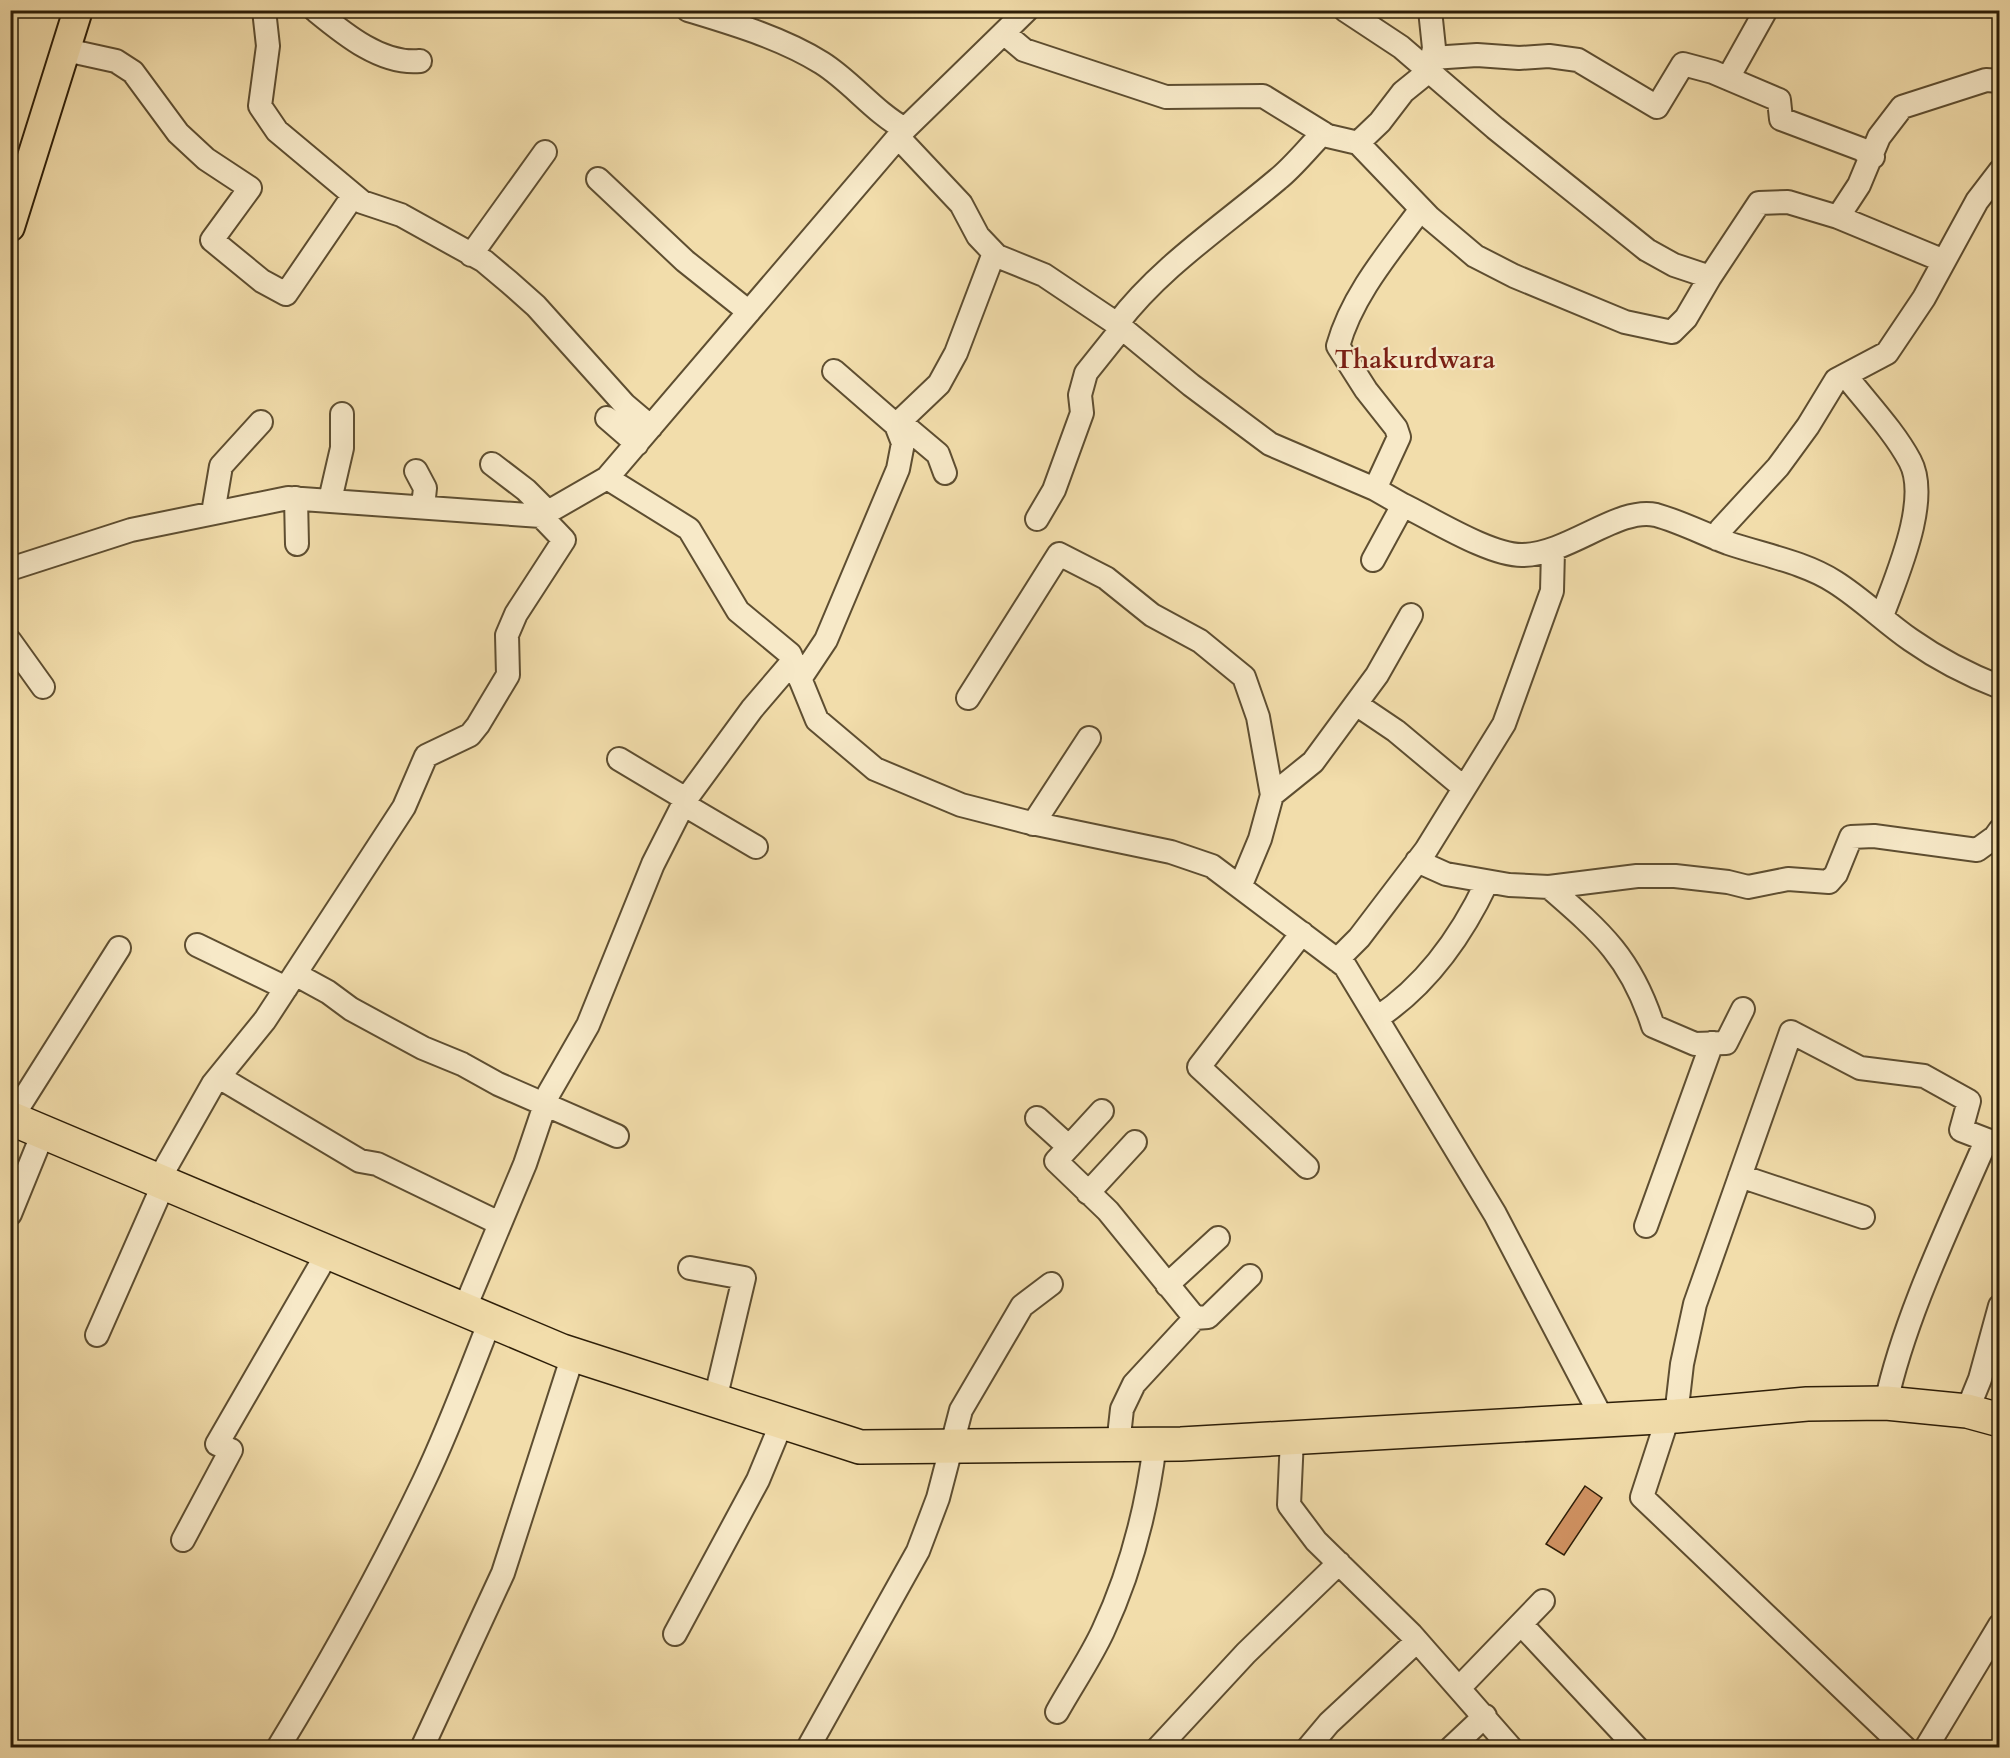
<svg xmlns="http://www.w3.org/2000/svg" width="2010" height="1758" viewBox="0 0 2010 1758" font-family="Cardo,serif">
<rect width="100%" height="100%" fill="#f2ddab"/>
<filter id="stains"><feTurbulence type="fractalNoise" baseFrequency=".00333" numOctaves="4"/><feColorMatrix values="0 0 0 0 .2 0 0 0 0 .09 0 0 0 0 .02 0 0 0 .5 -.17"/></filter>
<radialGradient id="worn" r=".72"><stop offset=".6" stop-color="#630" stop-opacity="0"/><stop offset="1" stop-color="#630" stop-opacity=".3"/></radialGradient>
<path fill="#d09262" stroke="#2d1e08" stroke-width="1.5" d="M1585 1486 1602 1498 1564 1555 1546 1544Z"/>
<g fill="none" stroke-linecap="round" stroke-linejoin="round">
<g stroke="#5e4e31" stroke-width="26">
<path id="minor" d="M264 10 268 46 260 106 277 131 362 202 401 215 484 261 509 282 536 306 625 405 651 427
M315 10C343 33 381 65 420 61
M688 10C734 24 782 38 822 63 852 82 874 112 905 129
M1345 10 1401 47 1495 128 1647 250 1674 265 1710 277 1759 203 1788 202 1838 217 1944 261
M1004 33 1024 50 1166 97 1263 96 1328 136 1358 143 1430 218 1475 256 1514 276 1625 322 1672 332 1686 318 1710 277
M66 50 116 61 133 72 178 133 206 159 250 188 212 240 262 281 286 294 353 196
M1432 58 1477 55 1519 58 1549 56 1578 60 1657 107 1683 64 1713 72 1779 100 1781 119 1861 149 1873 157
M1728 78 1766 10
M898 137 961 204 978 236 997 256 1044 275 1117 324C1160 267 1224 225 1278 179 1294 166 1308 148 1323 133
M1358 143 1380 122 1403 92 1429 71 1434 48 1430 10
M598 179 685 261 749 312
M1838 217 1859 185 1879 137 1902 107 1986 80 2000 81
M471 255 545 152
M1117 324 1191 385 1270 444 1375 489
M1846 376C1867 403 1894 431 1910 461 1931 500 1896 577 1882 616
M607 418 637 444
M900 422 938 454 945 473
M896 425 939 384 956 353 994 253
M492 464 526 490 548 512
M416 471 425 488 423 507
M607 478 689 529 738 611 790 654 817 720 875 769 961 805 1027 822 1171 852 1212 866 1345 966 1495 1214 1603 1420
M296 498 297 544
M330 500 342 448V414
M1403 505C1434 520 1491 556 1523 555 1569 554 1619 506 1656 515 1681 522 1704 534 1728 543 1763 555 1804 562 1835 582 1862 599 1885 622 1911 640 1938 659 1969 675 2000 687
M213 513 221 466 261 422
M1037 519 1054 490 1082 413 1080 395 1086 373 1122 328
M1717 539 1721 529 1778 467 1808 426 1836 380 1887 353 1924 298 1977 201 2000 171
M1373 560 1403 505 1375 489 1399 437 1396 428 1366 390 1338 346C1352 295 1390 251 1421 209
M10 569 131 530 288 498 541 516 607 478 905 129 1027 10
M10 641 43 687
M800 679 826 640 898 469 903 443 896 425 834 371
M968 698 1059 554 1106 578 1152 615 1200 641 1244 677 1258 717 1272 795 1260 839 1240 887
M1356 704 1396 731 1463 787
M619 759 686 799
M1272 795 1313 762 1377 675 1411 615
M683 804 756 847
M1033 824 1089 738
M1417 861 1446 874 1509 885 1549 887 1637 876H1675L1728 882 1748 887 1788 879 1829 882 1836 874 1851 837 1874 836 1977 850 1995 837 2000 830
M1549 887C1602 933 1631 958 1653 1026L1695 1044 1726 1043 1743 1009
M1302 933 1199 1067 1307 1167
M197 945 286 988
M1337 960 1359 938 1426 850 1504 724 1552 591 1553 550
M295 974 328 992 351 1009 423 1048 462 1064 498 1084 617 1136
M1377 1018C1427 985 1462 935 1487 882
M219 1077 360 1161 377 1164 499 1223
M1037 1118 1069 1147 1056 1161 1108 1211 1195 1318 1134 1384 1122 1409 1118 1445
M11 1119 119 948
M1069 1147 1102 1111
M1740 1176 1863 1217
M158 1181 213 1084 265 1020 404 807 426 756 470 735 478 725 508 675 507 635 516 614 564 540 541 516
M1088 1193 1135 1142
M10 1214 43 1133
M1646 1226 1712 1043
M690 1268 744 1278 715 1400
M1167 1285 1218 1238
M464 1310 525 1164 549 1093 588 1025 653 864 686 799 752 709 793 661
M1195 1318 1208 1317 1250 1276
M97 1335 164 1183
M1886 1403C1904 1318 1951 1222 1986 1141
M1967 1411 1980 1379 2000 1306
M1676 1416 1682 1364 1695 1304 1791 1032 1860 1068 1924 1076 1969 1101 1961 1130 2000 1145
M1668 1417 1642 1497 1905 1748
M1292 1438 1289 1505 1316 1541 1411 1634 1511 1748
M183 1540 231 1450 217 1444 328 1252
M1521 1624 1637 1748
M675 1634 758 1480 782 1422
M1459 1688 1543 1601
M1057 1712C1072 1685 1090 1659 1103 1631 1130 1573 1147 1508 1155 1444
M278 1748C331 1661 380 1573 424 1481 449 1429 469 1374 490 1321
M422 1748 503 1573 573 1355
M808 1748 918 1551 938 1498 961 1410 1022 1306 1051 1284
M1158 1748 1246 1653 1339 1563
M1308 1748 1329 1723 1417 1641
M1451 1748 1485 1716
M1926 1748 2000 1625"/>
</g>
<g stroke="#2d1e08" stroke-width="32">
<path id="major" d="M10 227 78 10"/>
</g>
<g stroke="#2d1e08" stroke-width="36">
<path id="highway" d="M10 1118 562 1351 860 1447 1181 1444 1676 1416 1807 1404 1886 1403 1967 1411 2000 1420"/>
</g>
<use href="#minor" stroke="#f7e9c8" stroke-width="22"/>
<use href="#major" stroke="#f2ddab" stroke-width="28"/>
<use href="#highway" stroke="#f2ddab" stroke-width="33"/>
</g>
<g text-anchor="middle" stroke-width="4.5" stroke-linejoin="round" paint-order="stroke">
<g font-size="26" font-weight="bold" fill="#7a1f14" stroke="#f7e9c8">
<text x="1415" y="368">Thakurdwara</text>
</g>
</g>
<rect width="2010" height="1758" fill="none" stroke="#f2ddab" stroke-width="36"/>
<rect x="12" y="12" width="1986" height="1734" fill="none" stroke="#2d1e08" stroke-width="3"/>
<rect x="18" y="18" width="1974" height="1722" fill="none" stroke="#2d1e08" stroke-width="1.5"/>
<rect width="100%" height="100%" filter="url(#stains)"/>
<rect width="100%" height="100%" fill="url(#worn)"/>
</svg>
